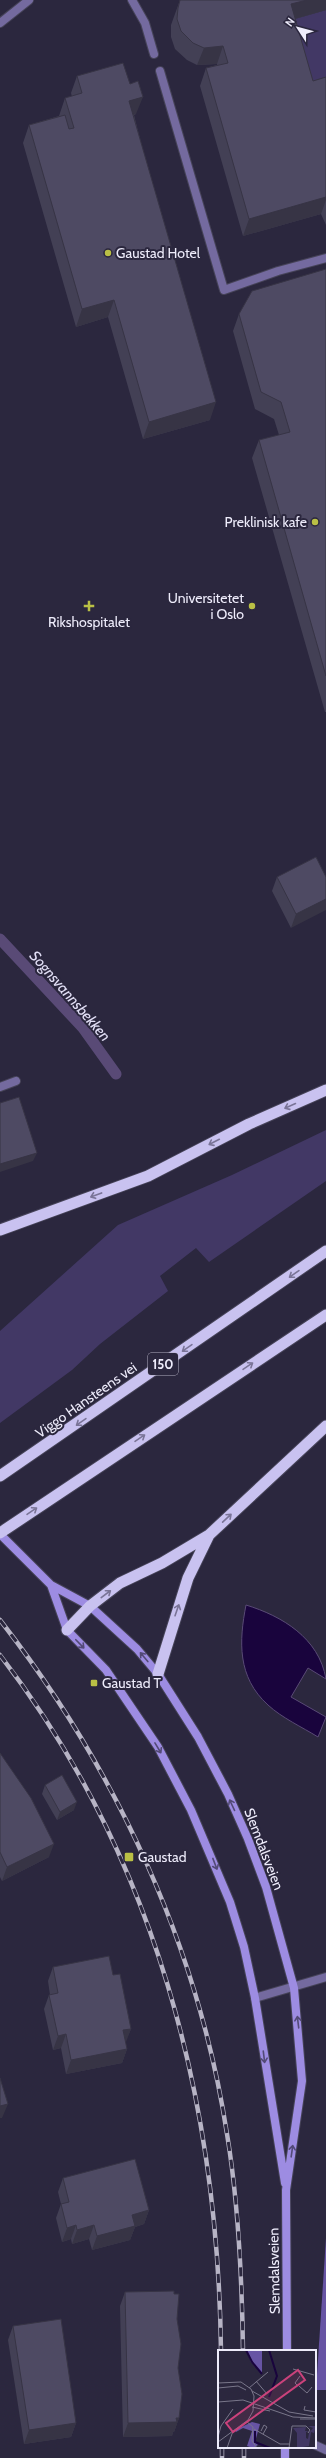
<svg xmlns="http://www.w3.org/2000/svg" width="326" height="2458" viewBox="0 0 326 2458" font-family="Cabin,sans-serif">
<rect width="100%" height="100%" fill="#2b273e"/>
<path fill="#423865" d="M326 10V93L306 99 284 22Z
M326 1130V1181L209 1262 196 1248 160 1276 168 1291 100 1344 72 1370 0 1423V1331L118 1225 232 1175Z"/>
<path fill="#6754a4" d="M326 2238V2390H316Z"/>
<path fill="#19043d" stroke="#594a76" d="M246 1605C282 1616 319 1638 326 1679L308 1668 291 1697 326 1717 318 1737C302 1727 282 1718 268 1705 237 1677 239 1641 246 1605Z"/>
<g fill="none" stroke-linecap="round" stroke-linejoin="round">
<path stroke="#594a76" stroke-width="11" d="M0 939 83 1028 116 1074"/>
<g stroke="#464358" stroke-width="10">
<path id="service" d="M132 0 145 23 154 54
M0 23 29 0
M160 71 224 290 278 271 326 258"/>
</g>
<g stroke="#464358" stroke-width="10">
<path id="minor" d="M0 1087 16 1081
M255 1998 326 1977
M315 2445 326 2450"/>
</g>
<g stroke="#464358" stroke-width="10">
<path id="secondary" d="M0 1534 51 1585 90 1606 137 1649 158 1674 198 1737 228 1794 248 1839 266 1887 294 1988 302 2081 286 2190 287 2351
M51 1585 67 1630 106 1670 158 1747 191 1810 230 1902 244 1947 255 1998 285 2183
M285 2458V2447"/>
</g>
<g stroke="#464358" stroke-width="13">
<path id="trunk" d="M0 1230 148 1176 249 1124 326 1090
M0 1476 326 1251
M0 1533 326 1315
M67 1630 90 1606 120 1583 162 1563 209 1535 326 1426
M158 1674 188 1578 209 1535"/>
</g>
<use href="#service" stroke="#746a9f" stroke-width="8"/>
<use href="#minor" stroke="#746a9f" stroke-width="8"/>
<use href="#secondary" stroke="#9d8ce2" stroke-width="8"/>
<use href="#trunk" stroke="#c9c2f0" stroke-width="11"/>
<g stroke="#b7b4c5" stroke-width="4.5">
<path id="rail" d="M0 1620C116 1769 198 1946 227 2134 239 2206 242 2279 243 2351
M0 1655C155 1856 218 2101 221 2351
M222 2447V2458
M244 2447V2458"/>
</g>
<use href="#rail" stroke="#2b273e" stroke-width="3" stroke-dasharray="9" stroke-linecap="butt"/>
</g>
<path fill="#434055" d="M180 0H326V10L295 19 313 81 326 77V225L321 214 243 236 200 86 206 68 217 65V64L197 65 187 60 175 49 171 37V25Z
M77 76 136 114 134 115 210 420 143 439 108 317 76 327 23 143 29 125 59 116 65 98 72 97 71 93Z
M326 269V712H325L252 458 259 440 279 435 274 419 255 409 233 331 239 314Z
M277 877H326L291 928 272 891Z
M0 1753 49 1857 2 1881 0 1877Z
M45 1785 74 1810 57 1820 42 1794Z
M53 1967 113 1975 131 2029 125 2042 127 2049 122 2063 66 2074 61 2048 53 2050 44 2009 49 1995H50L48 1981Z
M63 2178 149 2210 144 2224 135 2227 130 2240 92 2250 89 2239 72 2244 71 2239 62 2242 56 2218 61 2204 58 2192Z
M125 2292 174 2294 177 2319 179 2418 174 2432H173L172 2436 123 2437 120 2306Z
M13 2326 76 2423 71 2437 24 2444 8 2340Z"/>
<path fill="#373445" d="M307 0H326V10L284 22 291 4Z
M223 46 217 64 197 65 204 48Z
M143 97 136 114 123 118 129 101Z
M326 197V201V200L321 214 243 236 249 219Z
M114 300 108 317 76 327 82 309Z
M216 402 210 420 143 439 149 422Z
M326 899V910L291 928 296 914Z
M37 1153 33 1161 0 1172V1164Z
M77 1802 74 1810 57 1820 60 1812Z
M54 1844 49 1857 2 1881 7 1867Z
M131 2029 126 2042 118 2044 123 2030Z
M66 2034 61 2048 53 2050 58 2036Z
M127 2049 122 2063 66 2074 71 2060Z
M8 2104 2 2118H0V2106Z
M149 2210 144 2224 135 2227 130 2240 92 2250 97 2236 132 2215Z
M76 2225 71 2239 62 2242 67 2228Z
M94 2225 89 2239 72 2244 77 2230Z
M179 2418 174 2432H173L172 2436 123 2437 128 2423Z
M76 2423 71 2437 24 2444 29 2430Z"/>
<path fill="#4e4a63" stroke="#373445" d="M180 0H307L291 4 313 81 326 77V197L249 219 206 68 228 63 223 46 204 48 193 43 181 31 177 19 178 8Z
M123 63 130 84 138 81 143 97 129 101 216 402 149 422 114 300 82 309 29 125 65 115 69 129 74 128 65 98 82 93 77 76Z
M326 269V676L259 440 290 432 281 402 261 392 239 314 252 291Z
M316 857 326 877V899L296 914 277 877Z
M19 1097 37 1153 0 1164V1103Z
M0 1753 31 1798 54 1844 7 1867 0 1852Z
M62 1775 77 1802 60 1812 45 1785Z
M109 1956 113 1975 120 1974 131 2029 123 2030 127 2049 71 2060 66 2034 58 2036 49 1995 58 1993 53 1967Z
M0 2078 8 2104 0 2106Z
M135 2159 149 2210 132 2215 135 2226 97 2236 94 2225 77 2230 76 2225 67 2228 61 2204 69 2202 63 2178Z
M174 2291V2294H179L177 2319 181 2344 178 2368 182 2394 179 2418H176L177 2422 128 2423 125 2292Z
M61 2319 76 2423 29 2430 13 2326Z"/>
<defs><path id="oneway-shaft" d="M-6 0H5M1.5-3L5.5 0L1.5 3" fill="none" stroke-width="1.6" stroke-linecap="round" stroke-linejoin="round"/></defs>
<g stroke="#7a7497">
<use href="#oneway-shaft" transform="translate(290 1106) rotate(156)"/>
<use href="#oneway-shaft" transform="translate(214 1142) rotate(153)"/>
<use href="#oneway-shaft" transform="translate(96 1195) rotate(160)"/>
<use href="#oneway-shaft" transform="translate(294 1274) rotate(145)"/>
<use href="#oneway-shaft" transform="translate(187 1348) rotate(145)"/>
<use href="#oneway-shaft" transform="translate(248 1366) rotate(-34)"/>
<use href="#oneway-shaft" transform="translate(81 1422) rotate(145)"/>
<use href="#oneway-shaft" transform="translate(140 1438) rotate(-34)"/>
<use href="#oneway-shaft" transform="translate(32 1511) rotate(-34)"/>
<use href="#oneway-shaft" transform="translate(227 1518) rotate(-43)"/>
<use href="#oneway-shaft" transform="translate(106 1594) rotate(-37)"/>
<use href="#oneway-shaft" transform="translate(177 1610) rotate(-71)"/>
</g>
<g stroke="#534a77">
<use href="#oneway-shaft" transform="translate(80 1644) rotate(46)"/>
<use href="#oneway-shaft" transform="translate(144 1657) rotate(-130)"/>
<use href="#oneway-shaft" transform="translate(158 1748) rotate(59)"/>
<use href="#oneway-shaft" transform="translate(232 1805) rotate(-115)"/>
<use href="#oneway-shaft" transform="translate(215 1864) rotate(69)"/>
<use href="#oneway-shaft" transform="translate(298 2022) rotate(-97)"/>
<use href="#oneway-shaft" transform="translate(264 2057) rotate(83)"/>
<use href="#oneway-shaft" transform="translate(292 2151) rotate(-82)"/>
</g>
<g fill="#bac045" stroke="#2b273e" stroke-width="1.5">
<circle cx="108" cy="253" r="4"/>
<circle cx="315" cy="522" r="4"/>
<path d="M87 600h4v4h4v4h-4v4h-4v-4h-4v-4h4z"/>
<circle cx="252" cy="606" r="4"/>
<rect x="90" y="1679" width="8" height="8" rx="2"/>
<rect x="124" y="1852" width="10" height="10" rx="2"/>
</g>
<g text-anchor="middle" stroke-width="4" stroke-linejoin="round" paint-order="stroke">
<rect fill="#2b273e" stroke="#b4b1c2" stroke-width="1" x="148" y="1353" width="30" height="22" rx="3"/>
<g font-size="13" font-weight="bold" fill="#eeecfb">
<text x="163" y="1369">150</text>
</g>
<g font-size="14" fill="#eeecfb" stroke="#2b273e" text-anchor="start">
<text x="116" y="258">Gaustad Hotel</text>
<text x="307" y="527" text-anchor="end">Preklinisk kafe</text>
<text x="244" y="603" text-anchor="end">Universitetet<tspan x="244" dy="16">i Oslo</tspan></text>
<text x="89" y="627" text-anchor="middle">Rikshospitalet</text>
<text x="102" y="1688">Gaustad T</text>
<text x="138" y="1862">Gaustad</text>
</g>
<g font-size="14" fill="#eeecfb" stroke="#2b273e">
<text transform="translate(86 1400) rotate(-35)" y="5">Viggo Hansteens vei</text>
<text transform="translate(264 1849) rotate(69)" y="5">Slemdalsveien</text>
<text transform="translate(274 2271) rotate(-91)" y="5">Slemdalsveien</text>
</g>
<g font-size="15" font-style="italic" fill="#e1def5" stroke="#2b273e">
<text transform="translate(70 996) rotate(49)" y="5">Sognsvannsbekken</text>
</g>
</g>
<g transform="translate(218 2350)">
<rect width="98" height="98" fill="#2b273e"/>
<path d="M90 76H98L96 83 93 82 91 96 79 98V83L75 78 88 77 87 81H91L88 82V88L90 89 91 83 95 78Z" fill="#423865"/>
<path d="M28 0H44V24L33 12ZM34 72 42 74 37 92 40 95 35 98 29 96 34 81 25 78 18 82 17 80Z" fill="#6754a4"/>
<path fill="none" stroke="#19043d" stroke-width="2" d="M28 0 34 12 44 24M51 0 59 26 51 47M37 81V92L52 98"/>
<path fill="none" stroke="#79768a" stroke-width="1" d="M75 19 96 25M38 31 49 44M0 33 23 32 33 39 36 46 35 61 30 70 0 92M80 36 77 33 82 26M81 36 89 43 94 37M0 38 20 36 28 40M31 38 50 22M34 41 71 62 95 66M0 52 25 50 75 67 98 68M87 56 86 60 98 62M34 57 52 61M82 69H97M28 71 35 77 34 91 39 98M36 79 62 94H71M43 81 46 75 49 77 45 84M0 87 3 76 15 59M9 98 15 81M71 98 74 76H88L92 80 90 83"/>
<path fill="#cb427b" fill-opacity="0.15" stroke="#cb427b" stroke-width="2" d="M80 20 87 30 15 82 8 73Z"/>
<rect width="98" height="98" fill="none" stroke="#eeecfb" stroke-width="2"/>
</g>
<g transform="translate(298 28) rotate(306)" stroke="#2b273e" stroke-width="3" paint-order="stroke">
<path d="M0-3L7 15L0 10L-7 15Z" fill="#eeecfb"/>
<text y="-6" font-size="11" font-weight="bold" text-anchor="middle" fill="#eeecfb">N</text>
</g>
</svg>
